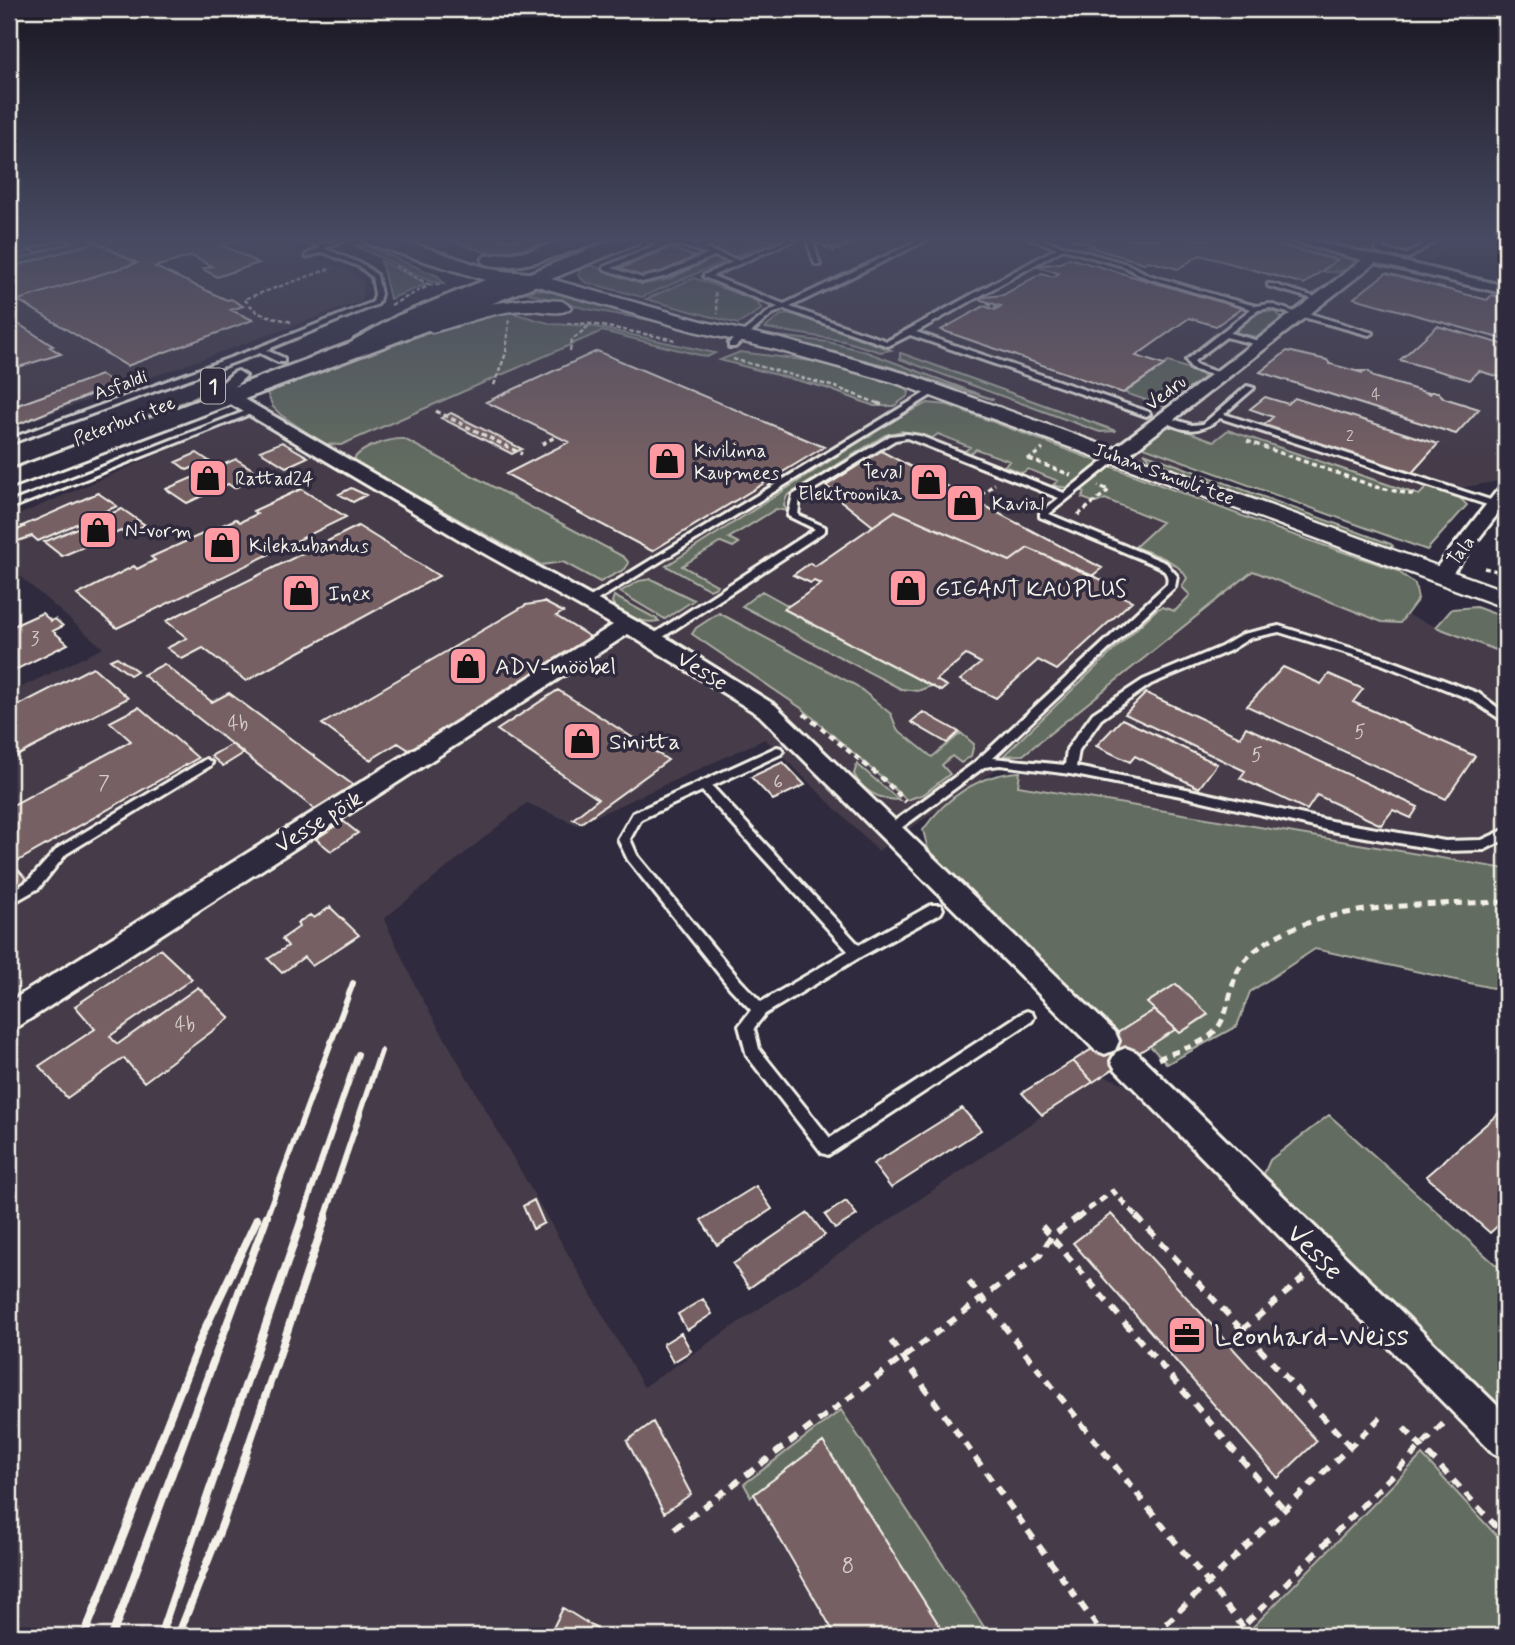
<svg xmlns="http://www.w3.org/2000/svg" width="1515" height="1645" viewBox="0 0 1515 1645" font-family="Mynerve,sans-serif">
<rect width="100%" height="100%" fill="#2f2a3d"/>
<filter id="ink" filterUnits="userSpaceOnUse"><feTurbulence type="fractalNoise" baseFrequency=".0143" numOctaves="2"/><feDisplacementMap in="SourceGraphic" scale="14" xChannelSelector="R" yChannelSelector="G"/><feConvolveMatrix kernelMatrix="1 2 1 2 8 2 1 2 1" color-interpolation-filters="sRGB"/></filter>
<g filter="url(#ink)">
<path fill="#443a49" d="M9 239H266L353 272 364 283 362 301 9 429Z
M646 239H1275L1379 268 1506 297V480L1419 495 1228 430 1132 510 1259 561 1263 558 1506 654V869L1018 786 1023 751 878 851 765 739 577 825 527 803 384 919 419 993 644 1387 1102 1075 1131 1086 1506 1466V1636H9V693L103 648 9 567V519L286 399 589 278 585 263Z
M1311 239H1459L1430 263 1417 260 1412 264Z"/>
<path fill="#646c60" stroke="#acaea4" stroke-width="2" d="M16 239H64L9 258V241Z
M65 239H90L96 242 9 268V262L71 242Z
M449 239H553C506 256 497 260 449 239Z
M752 239H777L734 257 713 250 732 240 741 243Z
M1264 241C1287 242 1338 245 1356 261 1346 272 1337 274 1322 271L1336 260Z
M354 245 367 246 438 276 444 284 432 282Z
M713 258 723 262 642 297 585 282 578 275 581 269 590 265 646 284 670 279Z
M381 261 422 281 425 285 390 299Z
M694 278 755 300 762 309 738 324 646 299Z
M537 289 548 291 661 322 587 309 528 293Z
M502 310 552 324 591 326 715 353 707 357 602 331 341 445 324 444 281 415 273 407 267 393 270 390 469 318Z
M1262 311 1275 312 1282 318 1257 337 1237 333 1236 328Z
M793 314 796 315 891 350 880 352 844 341 765 328 781 315Z
M778 336 828 342 864 351 994 400 884 365 774 337Z
M740 352 827 363 902 385 909 392 908 396 894 406H874L826 388 720 360Z
M900 353H901L1116 431 1100 432 900 359Z
M1168 362 1199 372 1204 378 1166 407 1125 393Z
M204 394 206 397 9 474V470Z
M928 403 948 405 1285 532 1396 570 1415 584 1418 599 1400 623 1382 622 1253 571 1023 755 1003 756 1157 609 1162 607 1175 611 1190 595 1182 587 1187 578C1176 559 1153 554 1135 547L1162 522 1105 499 1096 503 1082 498 1085 492C1071 486 1063 489 1053 485L1058 481 1028 469 1022 473 1004 466 1010 461 976 449 970 453 965 451 970 447 938 434 931 439 902 431 885 435 787 496 784 505 787 511 776 509 729 538 739 543 733 547 721 542 682 566 717 585 715 588 710 590 666 566 900 416Z
M1164 427H1175L1214 441 1228 430 1419 495 1428 486 1458 496 1467 505 1427 550 1141 446Z
M404 439 624 557 629 563 625 569 600 582 563 562 541 565 353 461C358 448 390 438 404 439Z
M1144 453 1391 544 1393 546 1389 548 1168 467 1150 459Z
M651 579 694 600 665 619 620 592 639 581Z
M762 591 789 606 785 610 931 686 918 691 901 689 742 606Z
M614 596 657 619 659 621C644 624 619 617 612 602Z
M1476 607 1506 618V654L1436 627 1452 609Z
M719 613 857 686 891 714 897 729 932 757 961 733 974 744 971 756 961 763 952 756 942 765 950 774 924 794 907 800 804 710 692 634 696 628Z
M857 764 899 800C880 800 862 791 854 774Z
M1020 772 1018 786 1506 869V991L1315 949 1250 992 1237 1026 1167 1064 1150 1046 1176 1029 1180 1033 1208 1015 1176 984 1148 1002 1154 1010 1113 1036 1023 949 929 853 923 830C946 797 980 774 1020 772Z
M1329 1115 1506 1274V1416L1262 1178 1270 1160Z
M841 1410 990 1636H946L823 1442 751 1497 744 1484Z
M1422 1455 1506 1546V1636H1244Z"/>
<path fill="#766064" stroke="#f4f1e8" stroke-width="2" d="M64 239 72 242 37 253 30 249Z
M90 239H245L222 245 259 263 217 277 203 269 212 266 192 256 155 267 227 300 231 299 243 306 231 310 253 320 127 366 18 300 137 263Z
M824 239H858L835 249 815 243Z
M1070 239H1254L1337 260 1304 284 1200 255 1178 269 1148 261 1144 263 1089 247 1094 245Z
M96 242 137 263 9 303V268Z
M670 248 698 258 660 274 640 278 619 269Z
M1069 258 1242 308 1216 326 1189 318 1136 356 1164 365 1123 393 941 330 984 306 995 310 1001 306 975 298 1003 295 1042 273 1053 277 1059 273 1035 266 1060 263Z
M1386 273 1487 300 1492 295 1506 299V340L1354 298Z
M17 323 53 346 50 347 61 354 9 370V326Z
M1437 326 1506 345V379L1479 371 1470 380 1400 360Z
M597 351 824 447 652 551 506 474 569 442 486 402Z
M1287 351 1327 360 1330 364 1363 373 1360 371H1368L1374 377 1431 394 1429 392H1438L1444 398 1479 409 1456 434 1260 372Z
M101 375 123 389 100 397 94 393 9 428V408Z
M1265 397 1288 404 1295 398 1438 444 1410 475 1264 425 1273 417 1250 409Z
M451 413 522 449 512 454 441 418Z
M282 442 308 457 286 467 260 451Z
M881 451 1102 568 1092 576 1028 548 1010 561 895 511 873 526 836 497 839 496 826 486Z
M197 453 209 461 187 470 176 462Z
M236 459 262 475 234 488 228 484 187 503 166 489Z
M351 488 366 495 353 502 339 494Z
M301 489 346 517 117 628 77 595 134 566 137 569 155 560 151 557 236 519 240 522 257 514 253 511Z
M98 493 117 506 38 541 32 536 15 542 9 537V534L24 527 22 526Z
M122 509 145 525 126 535 121 531 62 556 44 542Z
M895 511 1010 561 1028 548 1121 588 1115 593 1132 601 1057 670 1038 660 996 698 960 680 981 663 966 655 936 680 947 686 941 691 784 609 821 584 814 581 811 583 793 575 810 563 815 566Z
M358 526 439 576 246 681 203 648 182 659 167 648 187 638 166 621Z
M544 602 563 612 556 616 592 638 409 750 398 743 370 760 322 724 526 605Z
M42 613 51 621 55 619 63 626 53 631 68 644 9 673V628Z
M117 657 137 671 130 675 110 660Z
M164 664 212 702 229 693 353 785 316 810 143 675Z
M93 667 128 698 9 760V710Z
M1283 667 1321 684 1329 674 1363 689 1353 702 1475 756 1446 799 1247 706Z
M558 690 668 760 581 823 573 819 598 799 497 730Z
M1146 693 1240 737 1246 727 1418 807 1411 818 1393 810 1381 825 1317 795 1307 810 1240 778 1245 771 1125 714Z
M139 707 198 758 9 866V807L131 741 110 722Z
M923 712 959 732 947 743 911 722Z
M1122 719 1217 764 1199 788 1135 756 1130 762 1096 746Z
M232 744 244 753 223 766 211 756Z
M783 762 805 785 773 800 751 777Z
M343 821 358 833 331 851 316 839Z
M14 865 28 881 9 893V868Z
M330 907 359 935 312 966 304 957 282 973 268 959 288 946 282 939 299 927 297 923 310 915 314 918Z
M160 949 192 979 110 1036 114 1041 118 1044 198 987 230 1018 144 1082 124 1058 67 1098 39 1066 95 1029 75 1006Z
M1176 984 1208 1014 1180 1033 1147 1003Z
M1154 1010 1176 1029 1093 1082 1073 1061Z
M1073 1061 1093 1082 1042 1115 1022 1093Z
M1506 1107V1218L1490 1233 1426 1176Z
M962 1108 981 1130 891 1188 873 1164Z
M756 1186 772 1209 717 1245 701 1220Z
M534 1200 544 1223 533 1229 523 1206Z
M846 1201 857 1215 835 1229 825 1215Z
M808 1213 825 1235 749 1288 733 1264Z
M1111 1214 1317 1441 1278 1478 1073 1243Z
M703 1299 712 1314 687 1330 678 1314Z
M681 1333 691 1351 673 1362 663 1344Z
M653 1422 691 1494 664 1513 627 1441Z
M823 1442 946 1636H836L754 1494Z
M563 1608 608 1636H549Z"/>
<g fill="none" stroke-linecap="round" stroke-linejoin="round">
<g stroke="#f4f1e8" stroke-width="6">
<path id="lane" d="M297 239C306 238 316 244 325 244 333 243 339 239 348 239L327 247 326 249 364 265 377 275 381 294 378 304 266 350 284 358V362H278L260 353 9 444V439L257 348 373 302 375 294 372 277 360 267 323 252 306 257V255L321 247Z
M645 239C652 238 659 242 665 242 670 241 674 239 680 239L677 241 696 246 716 239H723L702 248 738 260 789 239H796L712 276 784 304 922 239H929L790 307 887 341 1057 248 1031 239H1039L1127 264 1149 275 1229 299 1256 306 1270 304 1298 313 1301 311 1373 333 1369 335 1270 308 1258 310 1230 333 1262 342V346L1226 337 1194 361 1197 365 1224 375 1220 377 1191 369 1186 360 1251 309 1145 277 1123 266 1063 249 916 332 1149 412 1150 414 1146 416 910 335 888 346 784 309 772 314 735 347H729V343L768 312 778 307 704 277V275L733 262 714 256 667 276 642 282 604 269V267L658 244ZM680 245 707 254 663 273 642 278 612 268 666 246Z
M811 239H818L813 242 820 265 815 264 807 241Z
M1384 239H1390L1382 249 1408 254 1431 239H1438L1409 258 1385 255 1376 251Z
M1268 284H1272L1322 299 1317 300 1268 286Z
M1247 386 1254 388 1224 414 1506 505V511L1220 418C1199 435 1181 432 1159 418L1163 416 1192 425 1203 424Z
M933 388 940 390 591 604 587 605 582 602Z
M251 409 258 411 9 509V503Z
M907 434 920 436 1064 493 1114 453H1120V457L1049 514 1166 563 1177 576 1175 587 993 758 1065 765 1067 749 1093 713 1143 680 1221 647 1243 634 1279 626 1387 659 1478 693 1506 714V723L1470 699 1379 663 1279 632 1250 638 1229 651 1151 684 1101 719 1079 750 1076 767 1186 789 1331 821 1445 841 1482 840 1506 829V839L1484 850 1445 851 1331 831 1186 797 1070 774 1000 765 984 767 893 834H885L883 831 885 828 974 763 1167 584C1169 576 1166 572 1160 567L1040 517V513L1059 498 907 438 895 440 800 498 798 515 825 527V531L657 641H649V637L815 529 788 516 793 495 890 436Z
M777 747 781 748 783 751 781 754 712 786 859 945 931 905H941L943 909 941 913 862 956 765 1014 754 1028 759 1049 830 1138 1022 1013 1027 1011 1032 1013 1034 1017 1032 1021 828 1155 822 1153 747 1056 739 1026 751 1010 730 988 628 860 618 839 633 813ZM702 791 848 951 761 1002 740 980 637 855 630 839 641 819Z
M206 759 212 763 210 766 66 854 39 888 9 905V894L29 880 58 848Z"/>
</g>
<g stroke="#f4f1e8" stroke-width="6">
<path id="street" d="M1286 239H1306L1506 286V294L1375 263 1123 459H1111L1108 455 1111 451 1362 260Z
M238 371 246 376 232 389 234 393 476 533 674 642 775 705 1115 1032 1119 1041 1115 1050 1105 1054 1095 1050 759 715 628 634 19 1026 9 1029V1002L613 625 462 541 222 399 216 388 233 373Z
M1506 486V503L1447 580H1433L1430 576 1433 572 1500 487Z
M1126 1048 1136 1052 1506 1414V1458L1493 1453 1116 1070 1111 1061 1116 1052Z"/>
</g>
<g stroke="#f4f1e8" stroke-width="5">
<path id="secondary" d="M533 274 705 322 785 340 907 374 1506 591V608L893 382 774 349 694 331 527 283 524 279Z
M528 299 562 301 571 307C563 317 542 310 529 310 495 310 465 324 432 332L422 326 425 322 480 305Z"/>
</g>
<g stroke="#f4f1e8" stroke-width="6">
<path id="primary" d="M363 239C406 235 449 258 491 269 507 273 524 271 540 275L544 279 540 283 512 284 413 326 362 352 354 350 350 345 354 340 397 316 485 280 366 243Z
M570 239 596 240 593 244C560 254 519 273 485 264L482 260 485 256 527 251Z"/>
</g>
<g stroke="#f4f1e8" stroke-width="6">
<path id="highway" d="M615 239H641L638 243 433 328 9 488V471L417 318Z"/>
</g>
<path stroke="#f4f1e8" stroke-width="2.5" stroke-dasharray="4.5 2.5" stroke-linecap="butt" d="M824 247 836 251 862 239
M395 266 430 285
M715 292 718 314
M987 304 998 308
M391 305 430 285H440
M291 322 258 313 244 299 332 268
M567 323 592 324 676 340
M570 351 572 340 591 324
M733 359 835 387 882 405
M494 385 506 353 509 320"/>
<path stroke="#f4f1e8" stroke-width="3.5" stroke-dasharray="5 3.5" stroke-linecap="butt" d="M877 403 885 406
M436 411 522 454
M1247 441 1376 487 1415 495
M542 444 557 436
M1029 459 1071 475
M1027 460 1043 449
M981 495 995 484
M1078 515 1109 490 1098 486
M1484 568 1506 573"/>
<path stroke="#f4f1e8" stroke-width="4.5" stroke-dasharray="6 5" stroke-linecap="butt" d="M804 714 883 779 906 802"/>
<path stroke="#f4f1e8" stroke-width="5" stroke-dasharray="8 6" stroke-linecap="butt" d="M1158 1059C1175 1051 1196 1047 1211 1035 1234 1015 1226 980 1246 959 1303 900 1430 905 1506 902
M1077 1218 1113 1191 1138 1218"/>
<path stroke="#f4f1e8" stroke-width="6" stroke-dasharray="10 8" stroke-linecap="butt" d="M1136 1216 1350 1446
M1042 1226 1284 1509
M969 1282 1243 1627
M1242 1330 1306 1276
M891 1341 1104 1636
M1404 1428 1506 1537
M674 1529 1040 1255 1051 1237 1079 1216
M1153 1636 1380 1418
M1234 1636 1447 1420"/>
<use href="#lane" fill="#2f2a3d" fill-rule="evenodd"/>
<use href="#street" fill="#2f2a3d" fill-rule="evenodd"/>
<use href="#secondary" fill="#2f2a3d" fill-rule="evenodd"/>
<use href="#primary" fill="#2f2a3d" fill-rule="evenodd"/>
<use href="#highway" fill="#2f2a3d" fill-rule="evenodd"/>
<path stroke="#f4f1e8" stroke-width="6" d="M266 1218 353 983
M302 1218 358 1054
M325 1218 381 1051"/>
<path stroke="#f4f1e8" stroke-width="8" d="M84 1636 202 1335 257 1219
M112 1636 267 1216
M160 1636 303 1216
M178 1636 222 1525 326 1216"/>
</g>
</g>
<linearGradient id="sky" x2="0" y2="1"><stop stop-color="#1a1722"/><stop offset="0.51" stop-color="#474a62"/><stop offset="1" stop-color="#474a62" stop-opacity="0"/></linearGradient>
<rect width="1515" height="469" fill="url(#sky)"/>
<defs>
<g id="shop-square" transform="scale(2.0125)"><rect x="-9" y="-9" width="18" height="18" rx="4" fill="#ff9aa2" stroke="#2f2a3d"/><path d="M-5-2.5h2.3a2.7 3.5 0 0 1 5.4 0H5L5.5 6h-11ZM-1.5-2.5h3a1.5 2.3 0 0 0-3 0Z" fill="#111"/></g>
<g id="office-square" transform="scale(2.0125)"><rect x="-9" y="-9" width="18" height="18" rx="4" fill="#ff9aa2" stroke="#2f2a3d"/><path d="M-6-3h4V-5.5h4V-3h4V5H-6ZM-1-4.5V-3h2v-1.5ZM-6 0V1H6V0Z" fill="#111"/></g>
</defs>
<g fill-rule="evenodd">
<use href="#shop-square" x="667" y="461"/>
<use href="#shop-square" x="208" y="478"/>
<use href="#shop-square" x="929" y="482"/>
<use href="#shop-square" x="965" y="503"/>
<use href="#shop-square" x="98" y="530"/>
<use href="#shop-square" x="222" y="545"/>
<use href="#shop-square" x="908" y="588"/>
<use href="#shop-square" x="301" y="593"/>
<use href="#shop-square" x="468" y="666"/>
<use href="#shop-square" x="582" y="741"/>
<use href="#office-square" x="1187" y="1335"/>
</g>
<g text-anchor="middle" stroke-width="7" stroke-linejoin="round" paint-order="stroke">
<g font-size="16" fill="#d4cdc7">
<text x="1376" y="399">4</text>
<text x="1350" y="441">2</text>
</g>
<g font-size="19" fill="#f4f1e8" stroke="#2f2a3d">
<text transform="translate(120 384) rotate(-20)" y="7">Asfaldi</text>
<text transform="translate(1165 392) rotate(-37)" y="7">Vedru</text>
<text transform="translate(124 420) rotate(-21)" y="7">Peterburi tee</text>
<text transform="translate(1164 473) rotate(20)" y="7">Juhan Smuuli tee</text>
<text transform="translate(1460 550) rotate(-52)" y="7">Tala</text>
</g>
<g font-size="19" fill="#f4f1e8" stroke="#2f2a3d" text-anchor="start">
<text x="694" y="457">Kivilinna<tspan x="694" dy="22">Kaupmees</tspan></text>
<text x="902" y="478" text-anchor="end">Teval<tspan x="902" dy="22">Elektroonika</tspan></text>
<text x="235" y="485">Rattad24</text>
<text x="992" y="510">Kavial</text>
<text x="125" y="537">N-vorm</text>
<text x="249" y="552">Kilekaubandus</text>
</g>
<g font-size="19" fill="#d4cdc7">
<text x="35" y="645">3</text>
<text x="238" y="730">4b</text>
<text x="1360" y="738">5</text>
<text x="1257" y="761">5</text>
<text x="778" y="788">6</text>
<text x="104" y="789">7</text>
<text x="185" y="1031">4b</text>
</g>
<rect fill="#2f2a3d" stroke="#b9b5b5" stroke-width="2" x="201" y="368.5" width="24" height="35" rx="5"/>
<g font-size="21" font-weight="bold" fill="#f4f1e8">
<text x="213" y="393">1</text>
</g>
<g font-size="23" fill="#f4f1e8" stroke="#2f2a3d" text-anchor="start">
<text x="935" y="596">GIGANT KAUPLUS</text>
<text x="328" y="601">Inex</text>
<text x="495" y="674">ADV-mööbel</text>
<text x="609" y="749">Sinitta</text>
</g>
<g font-size="23" fill="#f4f1e8" stroke="#2f2a3d">
<text transform="translate(703 670) rotate(32)" y="8">Vesse</text>
<text transform="translate(318 821) rotate(-32)" y="8">Vesse põik</text>
</g>
<g font-size="23" fill="#d4cdc7">
<text x="848" y="1573">8</text>
</g>
<g font-size="28" fill="#f4f1e8" stroke="#2f2a3d">
<text transform="translate(1316 1251) rotate(45)" y="10">Vesse</text>
</g>
<g font-size="28" fill="#f4f1e8" stroke="#2f2a3d" text-anchor="start">
<text x="1214" y="1345">Leonhard-Weiss</text>
</g>
</g>
<rect width="1515" height="1645" fill="none" stroke="#2f2a3d" stroke-width="35"/>
<rect x="18" y="18" width="1480" height="1610" fill="none" stroke="#f4f1e8" stroke-width="2.5" filter="url(#ink)"/>
</svg>
